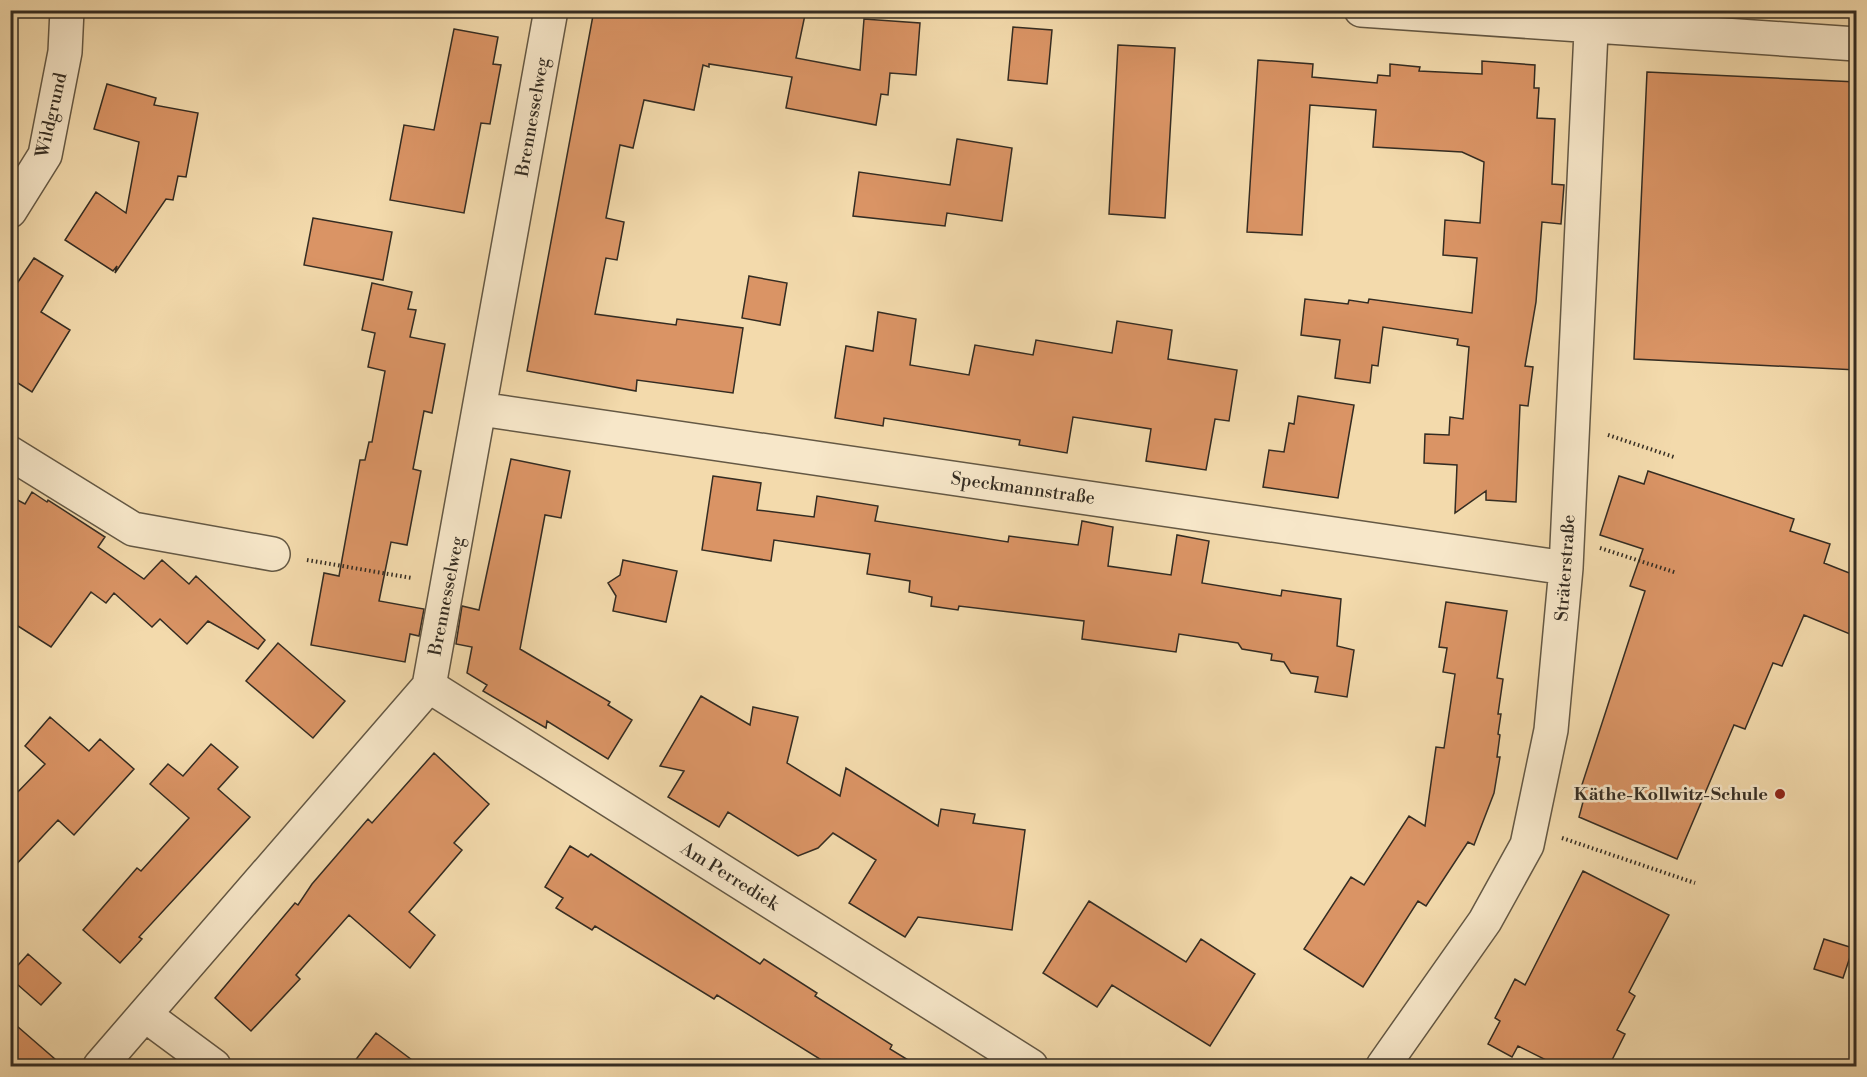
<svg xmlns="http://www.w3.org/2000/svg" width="1867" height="1077" viewBox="0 0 1867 1077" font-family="'Libre Bodoni',serif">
<rect width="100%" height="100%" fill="#f3daac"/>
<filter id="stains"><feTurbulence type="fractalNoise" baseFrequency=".00333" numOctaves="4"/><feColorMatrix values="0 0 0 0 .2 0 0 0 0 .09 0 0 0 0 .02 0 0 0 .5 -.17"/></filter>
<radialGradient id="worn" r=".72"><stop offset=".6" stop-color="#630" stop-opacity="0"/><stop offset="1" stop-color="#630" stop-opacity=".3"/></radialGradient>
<path fill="#da9465" stroke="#342c22" stroke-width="1.5" d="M594 10H806L796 58 860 70 864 19 920 23 916 75 890 73 888 95 881 94 876 125 786 108 792 77 709 64V67L703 65 694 110 644 100 633 148 620 145 606 218 624 222 617 260 606 258 595 314 676 325 677 319 743 328 733 393 637 380 636 391 527 371Z
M1013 27 1052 30 1047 84 1008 80Z
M454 29 498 37 493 64 501 65 490 124 481 123 464 213 390 200 404 125 434 130Z
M1118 45 1175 48 1165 218 1109 214Z
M1258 60 1313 64 1312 77 1377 83 1378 75 1390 76V64L1420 67 1419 71 1482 74V61L1535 65 1534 88H1539L1537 118 1555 119 1552 184 1564 185 1561 224 1542 222 1536 302 1525 366 1533 367 1528 406 1520 405 1516 502 1486 500V491L1455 513 1457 465 1424 463 1425 434 1449 435 1450 417 1463 419 1469 347 1457 345 1458 339 1383 327 1378 366 1372 365 1370 383 1335 378 1340 340 1301 335 1305 299 1348 304 1349 300 1368 303 1369 299 1472 313 1477 258 1443 255 1445 220 1480 223 1484 162 1462 152 1373 147 1376 110 1310 105 1302 235 1247 232Z
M1647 72 1857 82V370L1634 359Z
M107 84 156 98 154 105 198 113 186 177 178 176 173 200 166 199 115 273 117 266 113 271 65 240 96 192 126 213 139 142 94 129Z
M957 139 1012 148 1002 221 947 213 945 226 853 216 859 172 950 185Z
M313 218 392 232 383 280 304 265Z
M34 258 63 276 41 312 70 330 32 392 10 378V294Z
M749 276 787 283 780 325 742 318Z
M372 283 412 292 408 309 416 310 410 337 445 344 432 413 424 411 413 469 421 471 407 545 391 542 379 601 424 609 419 636 410 634 405 662 311 645 324 573 339 576 360 460H365L369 442H372L385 371 368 367 375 333 362 330Z
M878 312 916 319 910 365 969 375 975 345 1033 355 1036 340 1112 353 1117 321 1172 330 1168 359 1237 370 1229 421 1215 419 1206 470 1146 461 1151 429 1073 417 1067 453 1019 445 1020 440 884 418 883 426 835 418 846 346 873 351Z
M1298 396 1354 405 1338 498 1263 487 1269 450 1284 452 1289 423 1294 424Z
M511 459 570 471 561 518 545 515 520 649 610 702 608 705 632 720 608 759 547 721 546 728 483 691 487 685 467 673 472 647 456 644 462 606 479 610Z
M1648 471 1794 519 1790 531 1830 544 1824 563 1857 576V637L1804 615 1782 666 1773 663 1745 729 1734 725 1677 859 1579 817 1583 802 1577 800 1645 591 1630 586 1643 549 1600 535 1619 476 1644 484Z
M713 476 761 483 757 510 814 517 817 496 878 506 875 521 1008 542 1009 536 1078 545 1082 521 1113 527 1108 566 1171 575 1177 535 1209 541 1202 583 1281 596 1282 590 1341 599 1337 646 1354 650 1347 697 1315 692 1318 677 1291 673 1284 662 1271 660 1272 654 1242 649 1238 643 1179 634 1176 652 1082 639 1084 621 959 606 958 610 931 606 932 597 909 592 910 581 867 574 870 554 774 540 771 561 702 550Z
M32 492 47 502 48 500 105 537 98 547 144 579 162 560 189 584 196 576 265 640 258 649 208 621 187 644 160 619 152 627 114 593 106 603 91 592 51 647 10 621V496L25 504Z
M623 560 677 571 666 622 613 611 616 596 608 583 620 575Z
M1446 602 1507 611 1497 678 1503 679 1498 714H1501L1498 734 1500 735 1497 757H1500L1494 793 1474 845 1468 842 1426 906 1418 901 1363 987 1304 949 1351 877 1364 885 1409 816 1425 826 1436 747 1444 748 1455 674 1443 672 1447 648 1439 647Z
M278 643 345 701 313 738 246 681Z
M701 696 750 725 753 707 798 717 787 763 840 796 846 768 938 826 941 809 975 814 973 823 1025 830 1012 930 918 917 905 937 849 903 876 860 833 833 818 848 798 856 728 812 719 827 668 797 684 771 660 766Z
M50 717 89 751 100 739 134 769 74 835 58 820 10 871V800L45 764 25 746Z
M211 744 238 767 218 789 250 817 139 937 142 939 120 963 83 930 137 868 141 871 189 818 150 784 168 764 183 776Z
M434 753 489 804 454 843 462 850 409 912 435 935 410 968 349 915 296 975 300 979 251 1031 215 998 295 903 298 905 312 884 368 819 372 823Z
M570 846 588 857 591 854 760 964 764 959 817 993 815 996 892 1045 890 1049 918 1066H831L717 995 714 999 595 926 592 930 556 908 563 898 545 887Z
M1583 871 1669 915 1629 992 1635 996 1617 1030 1625 1034 1609 1066H1558L1518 1046 1512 1057 1488 1044 1500 1021 1495 1018 1515 979 1525 985Z
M1089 901 1186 962 1201 939 1255 974 1210 1046 1112 985 1097 1007 1043 973Z
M1824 939 1853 948 1843 978 1814 969Z
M28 954 61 983 41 1005 10 978V974Z
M10 1020 63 1066H19L10 1059Z
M376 1033 420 1066H351Z"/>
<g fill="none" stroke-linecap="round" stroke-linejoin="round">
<g stroke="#645844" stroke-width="36">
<path id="minor" d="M1361 10 1856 44
M10 211 45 155 65 52 67 10
M480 409 1566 568
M10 453 133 529 273 554
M429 686 1031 1066
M145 1015 214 1066
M100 1066 429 686 551 10
M1383 1066 1485 921 1527 845 1551 730 1566 568 1592 10"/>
</g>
<path stroke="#342c22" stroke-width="4" stroke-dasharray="1.5 3" stroke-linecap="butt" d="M1608 435 1674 457
M1600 548 1677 573
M307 560 412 578
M1562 838 1695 883"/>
<use href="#minor" stroke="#f7e7c9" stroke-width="33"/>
</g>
<circle fill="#8f2418" stroke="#f7e7c9" stroke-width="2" cx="1780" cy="794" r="6"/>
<g text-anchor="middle" stroke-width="5" stroke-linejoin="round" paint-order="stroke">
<g font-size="18" fill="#342c22" stroke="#f7e7c9">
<text transform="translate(51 115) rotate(-77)" y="6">Wildgrund</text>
<text transform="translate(532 117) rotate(-80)" y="6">Brennesselweg</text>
<text transform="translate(1023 488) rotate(8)" y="6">Speckmannstraße</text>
<text transform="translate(1565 568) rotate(-86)" y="6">Sträterstraße</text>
<text transform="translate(446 596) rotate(-79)" y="6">Brennesselweg</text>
<text transform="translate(730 876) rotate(32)" y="6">Am Perrediek</text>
</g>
<g font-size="18" font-weight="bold" fill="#342c22" stroke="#f7e7c9" text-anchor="end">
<text x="1768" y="800">Käthe-Kollwitz-Schule</text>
</g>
</g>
<rect width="1867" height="1077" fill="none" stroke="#f3daac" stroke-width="36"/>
<rect x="12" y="12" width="1843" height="1053" fill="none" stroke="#342c22" stroke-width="3"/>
<rect x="18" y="18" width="1831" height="1041" fill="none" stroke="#342c22" stroke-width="1.5"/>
<rect width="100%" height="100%" filter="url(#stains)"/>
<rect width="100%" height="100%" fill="url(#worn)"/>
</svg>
